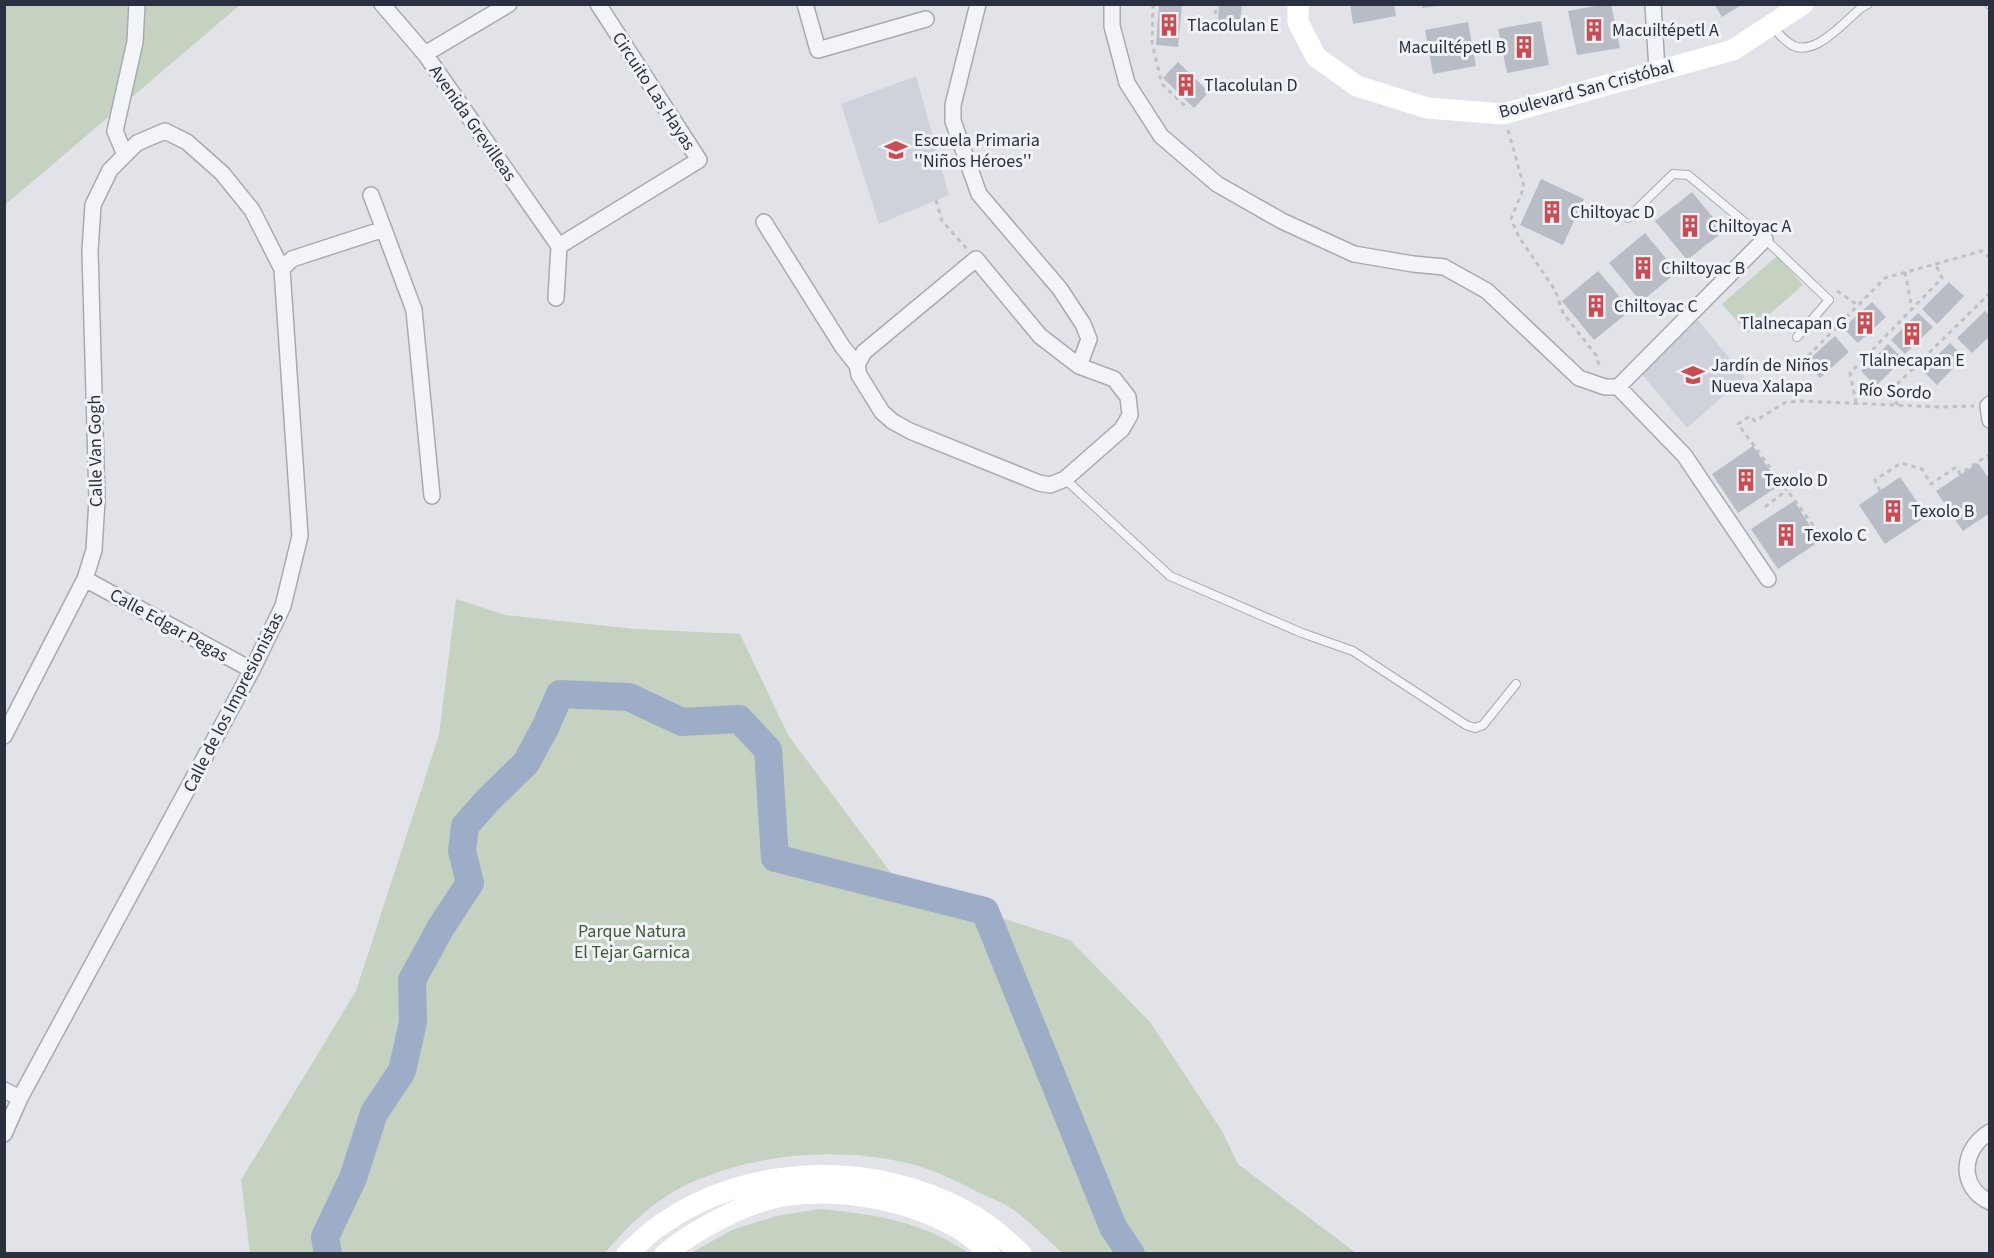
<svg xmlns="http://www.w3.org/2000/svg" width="1994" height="1258" viewBox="0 0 1994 1258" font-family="'Source Sans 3',sans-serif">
<rect width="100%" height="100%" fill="#e1e3e9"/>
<path fill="#cfd2da" d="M916 76 949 195 879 224 841 104Z
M1698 320 1745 377 1687 428 1641 373Z"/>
<path fill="#c5d2c2" d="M5 5H240L5 205Z
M1777 256 1803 285 1748 333 1722 304Z
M456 599 505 615 635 629 740 634 788 735 900 885 1070 940 1150 1022 1222 1131 1238 1164 1356 1253H1062C1047 1239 1031 1223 1015 1211 1004 1203 990 1198 978 1192 957 1181 934 1170 911 1164 839 1146 755 1153 688 1184 656 1199 627 1226 605 1253H250L241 1180 356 991 439 735Z
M820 1209C879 1215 918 1220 969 1253H691L732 1230 776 1216Z"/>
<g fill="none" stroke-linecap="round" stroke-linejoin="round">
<path stroke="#9eadc7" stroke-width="28" d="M328 1254 325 1237 353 1178 374 1113 402 1071 413 1022 412 980 441 927 470 883 462 851 465 826 488 800 526 763 545 728 560 694 629 697 682 722 739 719 768 750 775 858 985 911 1113 1227 1131 1254"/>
</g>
<path fill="#b8bcc5" d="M1159 4H1182L1178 47 1156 45Z
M1219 4H1242L1240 23 1218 21Z
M1350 4H1394L1396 16 1353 24Z
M1422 4H1437V6L1422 8Z
M1606 4H1611L1620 48 1577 55 1568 11Z
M1714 4H1743L1722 17Z
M1541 21 1549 65 1507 73 1498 29Z
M1468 22 1476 66 1433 74 1425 30Z
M1178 62 1209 92 1194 108 1163 78Z
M1541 179 1584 199 1563 245 1520 225Z
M1692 192 1724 231 1687 260 1655 221Z
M1645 233 1677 272 1641 302 1609 263Z
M1598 271 1631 310 1594 340 1562 301Z
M1949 282 1964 296 1937 324 1922 309Z
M1872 302 1886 317 1858 343 1843 328Z
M1985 311 1990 316V336L1972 353 1957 338Z
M1918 313 1933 327 1905 354 1891 340Z
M1835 336 1849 352 1820 378 1806 362Z
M1950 343 1964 357 1937 385 1922 370Z
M1888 344 1903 359 1876 386 1861 371Z
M1753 446 1780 485 1738 513 1712 474Z
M1978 463 1990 480V513L1963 531 1936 491Z
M1900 477 1927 516 1885 544 1859 505Z
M1794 501 1820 541 1778 569 1751 529Z"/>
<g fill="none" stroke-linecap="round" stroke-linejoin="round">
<g stroke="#a6aab3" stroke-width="10">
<path id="lane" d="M1989 4 1990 5
M1772 26C1777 32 1783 39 1789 43 1812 61 1844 22 1861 8L1868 4
M1628 218 1673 174 1688 175 1765 239 1829 300 1797 337
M1065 479 1170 576 1302 633 1353 651 1466 725 1475 728 1483 725 1516 684"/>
</g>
<g stroke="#a6aab3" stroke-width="18">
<path id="street" d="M382 4 425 54 559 246
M805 4 818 50 926 19
M978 4 953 105V121L979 194 1060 289 1083 324 1089 339 1079 366
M1112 4V26L1127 83 1161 136 1217 184 1282 221 1354 254 1413 264 1444 267 1487 291 1579 378 1605 387H1618L1684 455 1768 579
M1653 4 1657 70
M425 54 509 4
M125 155 115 131 135 42 137 4
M371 195 414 310 432 496
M764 222 842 346 857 365 859 375 882 412 892 421 910 431 1039 483 1050 485 1065 479 1122 429 1130 415 1128 397 1114 379 1079 366 1040 336 976 259 864 352 857 365
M559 246 699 160 598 4
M282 269 292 259 384 229
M556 298 559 246
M1618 387 1765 239
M1990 404 1988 406 1990 420
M85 579 252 670
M4 736 85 579 94 550 97 500 90 251 93 205 110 170 137 143 165 131 187 142 222 173 252 210 282 269 300 536 283 606 252 670 20 1098 4 1134
M4 1090 20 1098
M1990 1132C1961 1149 1958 1187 1990 1202"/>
</g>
<path stroke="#bfc1c7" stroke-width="3" stroke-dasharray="4.5 4.5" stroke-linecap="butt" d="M1153 4 1152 43 1162 84 1186 107
M1215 23 1216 4
M1508 130 1524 187 1511 219 1519 237 1555 290 1563 313 1596 355 1600 368
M936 200 942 221 967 249
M1905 272 1912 309
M1837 291 1858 305
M1808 356 1885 278 1982 251 1990 258
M1856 403 1850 373 1942 278 1936 265
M1898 405 1889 392 1990 293
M1880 491 1875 480 1901 463 1922 469 1931 484 1956 467 1960 474 1990 454
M1765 507 1787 490
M1824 540 1738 424 1750 416 1755 421 1786 402 1801 401 1941 407 1974 406"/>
<use href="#lane" stroke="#f3f4f7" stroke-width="8"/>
<use href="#street" stroke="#f3f4f7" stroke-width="15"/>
<path stroke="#fff" stroke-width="21" d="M1298 4V22L1316 57 1357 86 1427 108 1503 114 1733 50 1803 4
M627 1254C638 1244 649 1232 662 1224 749 1163 874 1160 967 1212 986 1222 1005 1238 1021 1254
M665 1254C696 1229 749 1200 789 1195 844 1188 909 1200 958 1228 969 1234 980 1245 990 1254"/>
</g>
<defs>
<g id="building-bare" transform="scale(1.8)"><path d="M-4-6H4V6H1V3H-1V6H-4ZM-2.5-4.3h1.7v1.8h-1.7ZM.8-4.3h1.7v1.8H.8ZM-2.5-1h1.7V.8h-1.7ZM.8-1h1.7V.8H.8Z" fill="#c74c53" stroke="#f0f2f6" stroke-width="2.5" paint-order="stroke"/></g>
<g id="school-bare" transform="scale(1.8)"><path d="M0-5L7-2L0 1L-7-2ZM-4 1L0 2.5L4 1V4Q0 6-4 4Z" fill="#c74c53" stroke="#f0f2f6" stroke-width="2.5" paint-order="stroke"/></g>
</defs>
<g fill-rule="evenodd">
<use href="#building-bare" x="1169" y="25"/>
<use href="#building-bare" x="1594" y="30"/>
<use href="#building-bare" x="1524" y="47"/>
<use href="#building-bare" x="1186" y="85"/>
<use href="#school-bare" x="896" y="150"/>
<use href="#building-bare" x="1552" y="212"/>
<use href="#building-bare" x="1690" y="226"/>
<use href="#building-bare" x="1643" y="268"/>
<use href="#building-bare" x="1596" y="306"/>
<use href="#building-bare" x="1865" y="323"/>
<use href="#building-bare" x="1912" y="334"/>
<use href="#school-bare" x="1693" y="375"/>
<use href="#building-bare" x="1746" y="480"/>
<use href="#building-bare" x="1893" y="511"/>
<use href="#building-bare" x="1786" y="535"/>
</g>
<g text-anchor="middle" stroke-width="6" stroke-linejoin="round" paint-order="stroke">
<g font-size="18" fill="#2a303f" stroke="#f0f2f6" text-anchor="start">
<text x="1187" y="31">Tlacolulan E</text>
<text x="1612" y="36">Macuiltépetl A</text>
<text x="1506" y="53" text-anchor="end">Macuiltépetl B</text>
<text x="1204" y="91">Tlacolulan D</text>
<text x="914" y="146">Escuela Primaria<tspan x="914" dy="21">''Niños Héroes''</tspan></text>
<text x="1570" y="218">Chiltoyac D</text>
<text x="1708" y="232">Chiltoyac A</text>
<text x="1661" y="274">Chiltoyac B</text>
<text x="1614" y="312">Chiltoyac C</text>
<text x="1847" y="329" text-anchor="end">Tlalnecapan G</text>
<text x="1912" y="366" text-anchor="middle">Tlalnecapan E</text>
<text x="1711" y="371">Jardín de Niños<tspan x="1711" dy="21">Nueva Xalapa</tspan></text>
<text x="1764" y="486">Texolo D</text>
<text x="1911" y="517">Texolo B</text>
<text x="1804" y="541">Texolo C</text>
</g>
<g font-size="18" fill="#2a303f" stroke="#f0f2f6">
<text transform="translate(1586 89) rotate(-15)" y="6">Boulevard San Cristóbal</text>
<text transform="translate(654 91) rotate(57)" y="6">Circuito Las Hayas</text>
<text transform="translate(473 123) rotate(55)" y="6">Avenida Grevilleas</text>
<text transform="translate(1895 391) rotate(3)" y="6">Río Sordo</text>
<text transform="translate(95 451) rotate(-91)" y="6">Calle Van Gogh</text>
<text transform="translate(169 625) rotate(29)" y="6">Calle Edgar Pegas</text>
<text transform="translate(233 702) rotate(-63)" y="6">Calle de los Impresionistas</text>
</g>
<g font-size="18" fill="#3b5a38" stroke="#f0f2f6">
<text x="632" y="937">Parque Natura<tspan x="632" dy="21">El Tejar Garnica</tspan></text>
</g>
</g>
<rect width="1994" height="1258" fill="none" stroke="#2a303f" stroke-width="12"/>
</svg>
